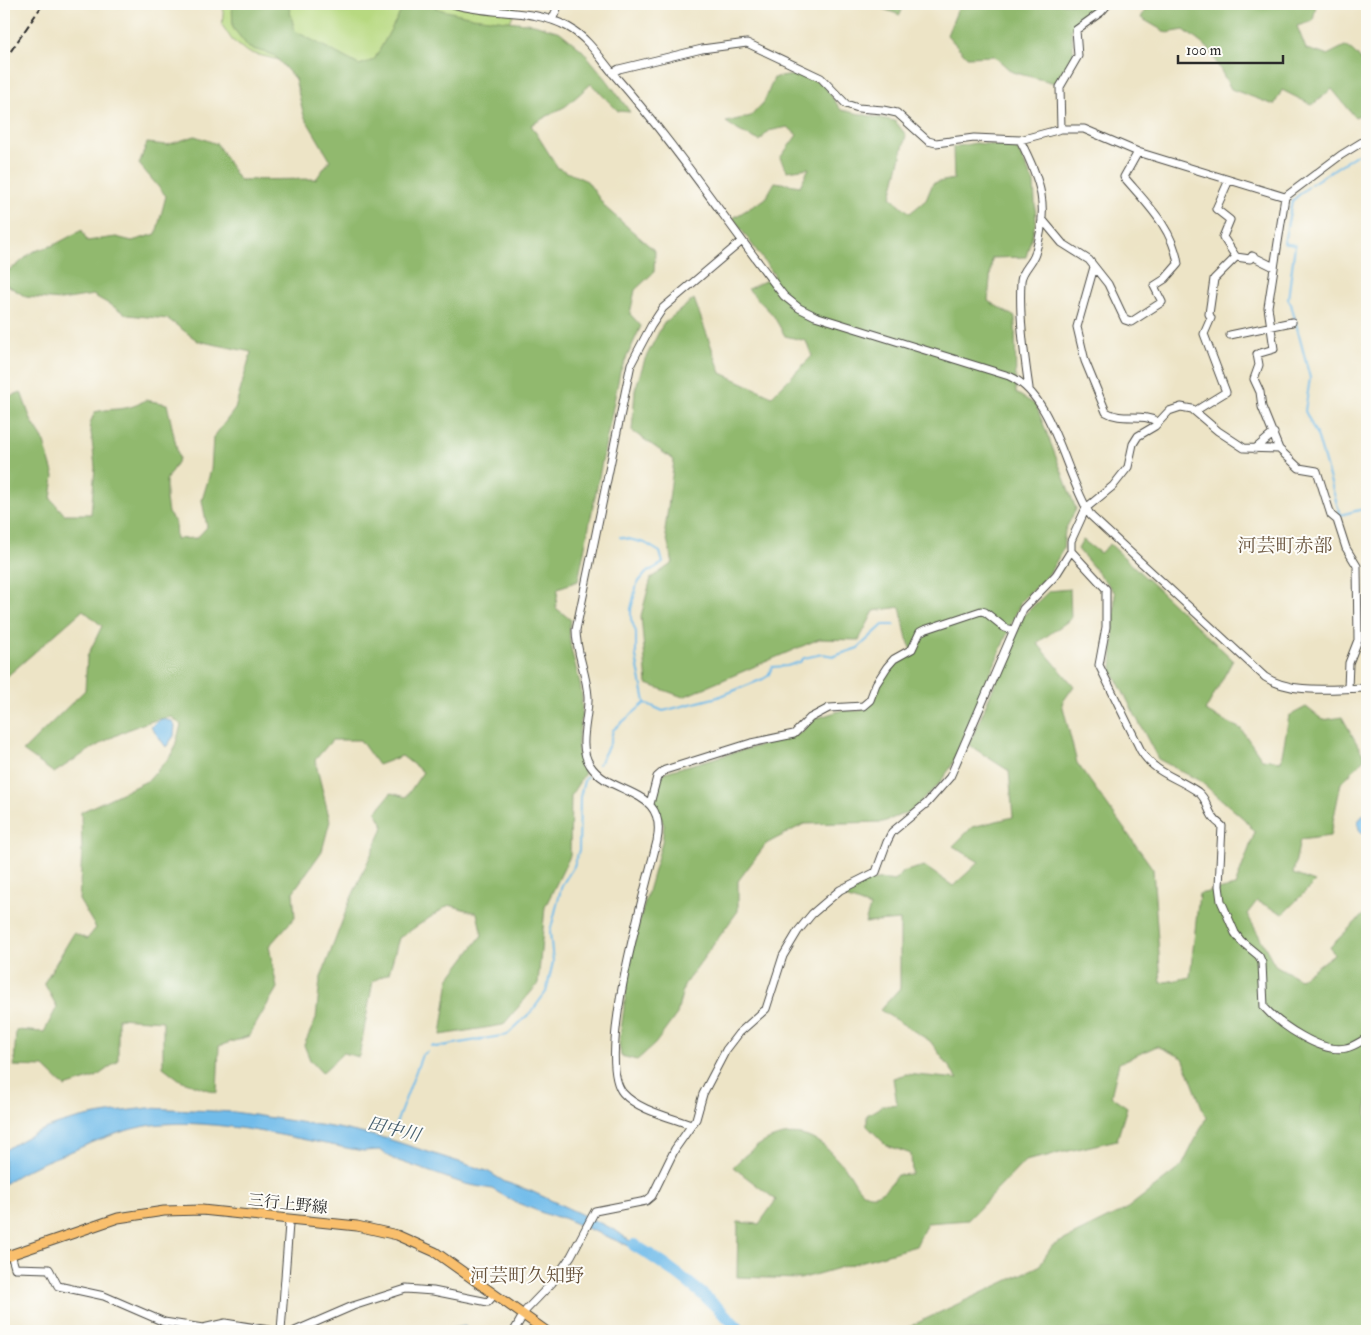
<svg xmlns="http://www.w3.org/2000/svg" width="1371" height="1335" viewBox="0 0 1371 1335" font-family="'IM FELL Double Pica','Noto Serif JP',serif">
<rect width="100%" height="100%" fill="#fdfcf7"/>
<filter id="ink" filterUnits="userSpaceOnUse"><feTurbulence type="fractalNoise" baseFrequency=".02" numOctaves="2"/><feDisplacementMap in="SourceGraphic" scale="10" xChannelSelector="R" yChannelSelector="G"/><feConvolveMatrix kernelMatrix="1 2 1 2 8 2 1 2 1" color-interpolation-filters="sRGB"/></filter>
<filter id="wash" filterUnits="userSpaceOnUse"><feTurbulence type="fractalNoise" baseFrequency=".0096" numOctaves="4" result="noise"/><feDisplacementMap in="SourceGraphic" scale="20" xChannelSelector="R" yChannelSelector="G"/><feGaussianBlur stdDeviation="1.12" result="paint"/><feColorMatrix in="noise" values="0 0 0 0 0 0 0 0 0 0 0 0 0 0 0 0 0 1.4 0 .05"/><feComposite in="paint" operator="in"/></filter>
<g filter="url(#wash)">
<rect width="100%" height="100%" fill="#ede4c6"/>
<path fill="#b7d980" stroke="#718256" d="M224 4H517L504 38 373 70 322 61 275 59 247 52 232 40 222 25Z"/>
<path fill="#91b96e" stroke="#5e724c" d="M232 4H288L295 31 359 65 374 60 405 4H428L442 10 472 17 534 24 560 32 582 50 607 80 630 112 618 111 591 84 566 106 531 125 558 168 587 181 606 208 655 251 654 272 635 290 630 314 641 326 620 372 578 581 558 588 556 608 571 620C564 648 583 675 582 704 582 732 571 745 585 773L571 795 570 856 545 907 538 984 503 1025 441 1035 449 979 482 935 477 913 449 905 399 938 389 973 373 981 359 1057 343 1053 322 1073 310 1060 304 1045 316 1019 320 980 349 903 384 826 376 812 391 793 406 797 423 772 402 756 378 765 360 740H332L315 760 330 821 322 851 293 892 295 917 269 946 277 988 249 1036 219 1046 217 1093 180 1080 163 1067V1021L118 1018V1061L96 1077 65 1087 44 1067 14 1066 16 1030 44 1032 57 1007 44 983 74 933 87 939 96 928 79 900 82 853 81 812 149 780 173 753 181 725 172 717C130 722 89 750 54 773L23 751 85 690 87 657 102 626 83 610 4 679V399L21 392 31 420 43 439 54 476 51 499 64 514H91L95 467 90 423 95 412C114 407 128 412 145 400L167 404 179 459 166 480V499L168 513 175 522 176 539 197 538 207 527 202 500 211 470 213 438 235 409 251 352 198 341 168 319 128 315 93 295 61 300 26 297 4 283V272L16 266 32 252 54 245 82 230 87 241 116 237 132 241 156 234 166 196 139 164 147 143 167 145 195 136 217 144 239 180 316 179 330 160 304 116 295 79 274 55 249 48 233 28Z
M870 4H904L900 15Z
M960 4H1099L1071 29 1074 54 1055 83 1012 72 994 56 967 57 947 35Z
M1148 4 1316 5 1313 21 1297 26 1306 49 1327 55 1345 46C1371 59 1367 85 1367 112L1355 117 1332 89 1312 105 1282 90 1274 105 1231 89 1209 49 1184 30 1167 33 1141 18Z
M800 74 824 85 841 110 895 121 906 135 891 197 910 213 926 200 933 183 954 179 953 147 976 143 1016 147 1034 183 1036 221 1026 257 992 258 988 301 1015 317 1016 393 1036 405 1076 509 1065 530 1063 549 1049 574 1021 601 951 767 938 785 911 811 883 822 804 824 766 844 738 881V911L684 985 677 1014 655 1044 637 1060 621 1056 619 1044 633 944 662 842 664 825 653 800 658 780 665 772 793 736 802 732 811 720 842 710 859 711 873 703C880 675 887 664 913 652L907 639 900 607 874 611 859 640 819 639 683 697 647 684 641 616 651 578 673 563 665 531 674 460 632 431 635 390 645 359 663 324 694 299 721 373 772 396 812 356 806 341 785 336 773 315 748 289 775 276 733 218 765 199 775 182 800 186 809 168 787 171 780 158 797 135 788 127 768 131 760 141 739 131 726 122 751 116 764 102 774 78Z
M1083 540 1100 553 1110 544 1233 660 1205 711 1241 729 1262 759 1281 761 1289 716 1306 707 1323 720 1342 717 1365 758 1341 783 1330 836 1300 840 1293 874 1315 882 1283 914 1257 901 1247 914 1275 965 1300 979 1334 954 1330 947 1367 911V1331H900L1039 1266 1052 1246 1125 1210 1182 1166 1206 1118 1183 1058 1157 1046 1119 1063 1111 1096 1127 1107 1117 1140 1025 1161 968 1220 927 1223 916 1246 800 1279 737 1277 738 1222 759 1224 776 1200 733 1167C757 1142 790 1120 824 1146 831 1152 838 1161 845 1168 852 1175 856 1188 864 1193 878 1201 890 1185 897 1175L912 1174 911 1154 886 1145 867 1126V1115L882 1106 897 1104 893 1078 906 1074 958 1079 930 1041 880 1010 900 988V920L865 923 870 907 838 895C858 883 872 877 895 881L902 872 924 866 953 886 979 862 953 846 972 827 1013 817 1009 771 969 745 1024 615 1049 591 1070 589 1071 619 1037 643 1074 686 1062 703 1077 763 1153 869 1161 983 1190 977 1199 894 1235 886 1255 832 1244 819 1200 781 1158 759 1112 671 1115 593 1078 549Z"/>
<path fill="#71bcea" stroke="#4e748a" d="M161 719 172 721 175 726 174 736 166 747 151 727Z
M1367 811V837L1360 832 1357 822Z
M148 1108 234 1112 338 1128 388 1139 487 1171 505 1182 531 1191 615 1230 648 1254 563 1218 548 1215 515 1202 492 1189 465 1184 393 1159 380 1150 363 1151C299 1140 216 1117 152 1125 124 1129 98 1140 72 1151 48 1160 25 1169 4 1184V1151C48 1120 95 1114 148 1108Z
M465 1326 470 1331H442V1330Z"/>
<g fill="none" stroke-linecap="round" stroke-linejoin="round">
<path stroke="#71bcea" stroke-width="2" d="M1311 184 1367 148
M1308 187 1292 201 1284 243 1295 245 1288 299 1291 304 1310 378 1305 411 1318 438 1340 515 1367 508
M620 537 645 543 660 552 663 563 646 573 637 584 631 609V619L636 632V657L645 702
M599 764 610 743 613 730 645 703 663 711 718 697 763 679 768 676 772 667 787 666 800 662 804 658 822 654 834 656 858 648 883 625H894
M432 1046 436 1047 507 1035 532 1011 546 992 553 962 550 932 562 885 574 866 579 850 580 797 584 781 587 777
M387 1140 394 1129 422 1055 427 1052"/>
<path stroke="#71bcea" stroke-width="12" d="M634 1245C674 1269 709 1297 741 1331"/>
</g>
</g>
<g filter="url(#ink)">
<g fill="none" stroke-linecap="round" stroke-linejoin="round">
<g stroke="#484742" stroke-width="9">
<path id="minor" d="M453 4C490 16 532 7 568 27 588 38 600 58 615 76 676 145 727 223 784 296L799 308 815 316 1009 376C1054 395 1065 476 1091 516L1265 677C1292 695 1335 688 1367 688
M552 20 559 4
M612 73 619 69 702 49 747 43 821 78 846 104 858 108 883 110 897 113 928 141 936 143 974 138 1020 140 1061 129H1084L1138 152 1285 197
M1061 129 1060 87 1078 56 1076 30 1101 12 1108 4
M1020 140C1041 182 1050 206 1035 254 1032 264 1022 270 1021 281 1019 316 1024 353 1029 388
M1229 180 1216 209 1230 220 1223 237 1236 257
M1042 219 1062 243 1089 260 1108 284 1125 320 1131 322 1162 302 1154 286 1165 279 1178 264C1173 228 1146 203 1124 177L1138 152
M1094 267 1077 327 1085 361 1106 412C1122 422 1142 412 1158 422
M1230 335 1292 322
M1195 411 1226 392 1204 334 1211 318 1209 314 1214 279 1236 257 1250 259 1252 256 1274 267
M1255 449 1274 433
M1071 551 1106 589V627L1099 665 1141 751C1155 774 1177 777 1198 792 1210 801 1205 814 1222 826L1219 886 1221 901 1235 933 1241 941 1259 956 1262 963 1264 1007C1279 1024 1322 1054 1346 1048 1353 1047 1361 1041 1367 1038
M1348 688 1349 663 1358 640 1357 566 1346 548 1337 520 1331 515 1317 471 1299 468 1279 449 1262 407 1260 392 1254 379 1259 365 1257 354 1274 349 1268 307 1285 197 1341 155 1367 139
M650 804 657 777 665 770 751 743 794 734 810 718 829 708 863 706 870 700 876 684 887 667 894 659 912 649 920 632 924 630 981 611 985 612 1005 628 1013 630
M691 1125C670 1117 638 1110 623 1093 594 1060 647 884 657 841 668 786 610 797 590 765 577 746 589 718 588 697 587 674 576 653 576 630L631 364 651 326 663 308 742 241
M11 1254 15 1268 49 1269 58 1286 104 1296 164 1322 203 1328 225 1323 275 1331
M281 1331 289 1224 287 1219
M295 1331 353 1306 406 1289 433 1291 488 1302 494 1295
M514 1331 526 1310 552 1283 571 1256 595 1211 646 1201 652 1196 675 1149 696 1119 703 1094 726 1050 739 1033 766 1009 783 956 798 931 812 914 840 890 876 872 887 842 892 832 927 803 950 777 1023 609 1056 575 1071 551V541L1086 508 1113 486 1128 467 1133 444 1138 436 1155 426 1169 411 1181 407 1192 409 1218 431 1244 448 1279 449"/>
</g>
<g stroke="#484742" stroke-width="11">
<path id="major" d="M4 1257 118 1218 164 1211 202 1210 357 1226 397 1235 435 1252 546 1331"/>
</g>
<use href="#minor" stroke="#fff" stroke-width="7"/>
<use href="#major" stroke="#f9bf6d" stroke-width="9"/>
<path stroke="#2b2b2b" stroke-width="2" stroke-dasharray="8 4" stroke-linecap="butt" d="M4 61 43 4"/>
</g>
</g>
<g text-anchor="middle" stroke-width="4" stroke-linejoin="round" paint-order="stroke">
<g font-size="16" fill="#2b2b2b" stroke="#fdfcf7">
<text transform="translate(288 1203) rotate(6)" y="6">三行上野線</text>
</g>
<g font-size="18" font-style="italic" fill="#445e6e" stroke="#fdfcf7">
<text transform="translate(394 1129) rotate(14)" y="6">田中川</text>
</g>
<g font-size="19" fill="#67523b" stroke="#fdfcf7">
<text x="1285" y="552">河芸町赤部</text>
<text x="527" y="1282">河芸町久知野</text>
</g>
</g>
<rect width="1371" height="1335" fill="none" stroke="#fdfcf7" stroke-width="20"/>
<path d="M1178 55v8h105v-8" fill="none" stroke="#2b2b2b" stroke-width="2.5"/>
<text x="1186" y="55" font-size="15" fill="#2b2b2b" stroke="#fdfcf7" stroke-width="4" paint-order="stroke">100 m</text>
</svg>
